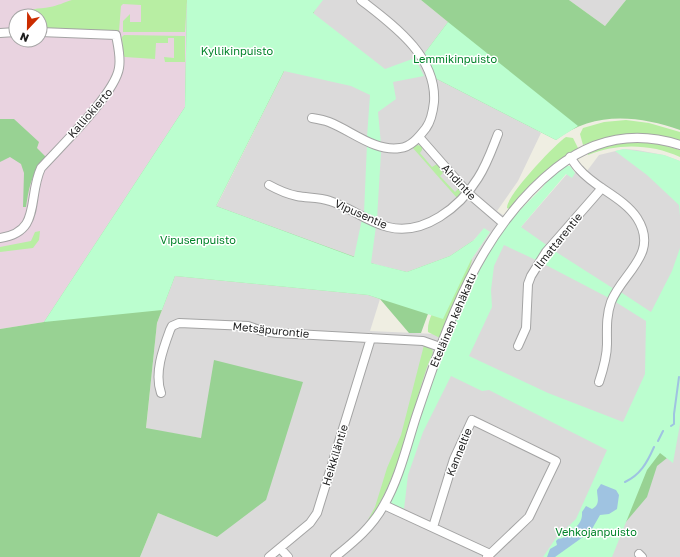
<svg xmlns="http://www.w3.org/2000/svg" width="680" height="557" viewBox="0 0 680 557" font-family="'Golos Text',sans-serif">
<rect width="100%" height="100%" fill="#efeee2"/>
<path fill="#dbdada" d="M320 0H421L448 22 424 54 541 133 518 181 497 211 521 227 567 174 587 171 599 155 624 149 637 150 664 155 680 161V557H140L158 513 217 537 201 438 146 429 157 323 175 276 368 295 380 299 370 331 436 334 471 260 490 232 484 229 474 240 450 256 407 272 377 265 216 207Z
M569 0H626L605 26Z"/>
<path fill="#e9d3e0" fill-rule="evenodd" d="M0 0H187L185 107 44 322 0 329ZM16 16H40V40H16Z"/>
<path fill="#b8eea3" d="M72 0H187L185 32H123V21L130 14V22H141V5L123 4 121 6 119 31 40 30V16H19C28 8 39 9 50 7 57 6 65 2 72 0Z
M124 35 185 36V62H165L164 57 174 58V38H168V43H156L155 59 125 57 123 56 122 37Z
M626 120 649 123 680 132V141C646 131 616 133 583 145L580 134 583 128 604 122Z
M566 137 573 138 578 148C551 163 529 185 509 209L507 208C506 196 555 144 566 137Z
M637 142 660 144 680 150V157C651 144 618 143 588 155L587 152 614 144Z
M417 145 422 146V150L420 153 432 167 437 164 443 173 440 176 455 192 459 188 461 195 457 198 412 147Z
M40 231 39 240 33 248 0 252V247L31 241 35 232Z
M471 259 472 260 469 270 440 338 428 332C426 310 458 276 471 259Z
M424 345 432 348 433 353 427 367C409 421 399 482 364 527L375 507 387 468 401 435Z"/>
<path fill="#98d293" d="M187 0H320L216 206 377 265 407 272 450 256 474 240 433 300 421 333H409L380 299 368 295 175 276 157 323 146 428 201 438 214 360 303 382 266 500 217 537 158 513 140 557H0V329L44 322 185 107Z
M421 0H569L605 26 626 0H680V130C638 115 592 111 556 140L433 77 424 54 448 22Z
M0 119H14L39 142 37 148 46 157C31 176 30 183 26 207H23L24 173 21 164 10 157 0 162Z
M649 441 667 458 657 466 647 497 619 530Z"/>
<path fill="#bbfecf" d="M187 0H323L313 13 385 69 415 58 424 76 393 82 396 99 378 112 381 144 367 137 370 95 351 86 284 71 216 206 354 257 362 219 376 226 371 263 407 272 450 256 474 240 484 228 490 232 471 260 443 319 368 295 175 276 162 310 44 322 185 107Z
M448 22 578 126 556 140 433 77 424 54Z
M367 144 381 152 377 219 364 213Z
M624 149 664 155 680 161V216L679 205 647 175 615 151Z
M565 166H570L575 173 572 178 566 174 521 227 548 246 536 260 504 245 494 266 491 290 492 307 469 356 548 393 623 422 645 374 646 321 614 301 619 291 651 312 672 271 680 248V424L673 463 660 453 647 470 612 557H543L556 538 576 519 607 450 489 390 482 391 451 376 423 432 408 475 404 509 392 504 391 502 436 367 465 296 493 246 512 218 542 188 549 179Z
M553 250 614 289 609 298 542 263Z"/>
<path fill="#9fc3e1" d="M601 484 616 490 619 495 617 509 609 514 600 515 592 529 583 537 555 557H547L550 549 557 545 556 541 558 539 563 538C572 528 583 526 582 512L586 506 592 509C601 504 597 497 597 490Z"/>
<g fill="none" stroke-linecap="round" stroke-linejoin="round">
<path stroke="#9fc3e1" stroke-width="2" d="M671 426 674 424V414L679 377
M658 441 663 431
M625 482C640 475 647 463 654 447"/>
<g stroke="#a4a4a4" stroke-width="10">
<path id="minor" d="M0 33 16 32
M312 118C318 119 324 120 329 122 352 131 375 152 400 148 411 147 419 137 426 128 431 121 433 111 434 102 437 56 393 25 361 0
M419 137 468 193 503 223
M570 157C573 161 576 166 579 169 595 188 623 197 637 218 660 254 622 273 611 302 606 316 607 329 607 344 607 357 603 370 599 382
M269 185C278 190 287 194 297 196 308 198 319 197 330 201 350 207 367 222 388 227 424 236 460 207 478 178 487 164 492 149 498 134
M0 238C42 232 27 198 41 168 60 147 115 94 119 68 121 57 118 46 116 35L40 32
M518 346 526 328 528 284 531 276 546 252 602 188
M161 393C154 373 163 349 170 330L172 326 179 323 248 326 262 331 277 333 423 341 440 347
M384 505 490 554
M433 527 454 459 472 420 556 461 529 517 487 557
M280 548 288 557
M639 554 642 557
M269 557 310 523 317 513 371 338
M335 557C355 541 372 527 384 505 400 477 407 444 417 414 447 325 479 229 556 168 593 139 634 130 680 145"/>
</g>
<use href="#minor" stroke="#fff" stroke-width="8"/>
</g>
<g text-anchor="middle" stroke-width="3" stroke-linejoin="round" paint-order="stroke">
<g font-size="11" fill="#02842a" stroke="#fff">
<text x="237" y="55">Kyllikinpuisto</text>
<text x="455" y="63">Lemmikinpuisto</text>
<text x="198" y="244">Vipusenpuisto</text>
<text x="596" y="536">Vehkojanpuisto</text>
</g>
<g font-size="11" fill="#1d1d1d" stroke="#fff">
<text transform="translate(90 113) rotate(-49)" y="4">Kalliokierto</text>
<text transform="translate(459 182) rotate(47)" y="4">Ahdintie</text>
<text transform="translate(361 214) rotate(24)" y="4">Vipusentie</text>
<text transform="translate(558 241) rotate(-51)" y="4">Ilmattarentie</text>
<text transform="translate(453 320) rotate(-67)" y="4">Eteläinen kehäkatu</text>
<text transform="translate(271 330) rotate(6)" y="4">Metsäpurontie</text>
<text transform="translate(459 452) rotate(-68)" y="4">Kanneltie</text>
<text transform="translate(335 455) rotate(-73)" y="4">Heikkiläntie</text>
</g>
</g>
<g transform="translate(28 28) rotate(202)"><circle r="19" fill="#ffffff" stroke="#a5a5a5"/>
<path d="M0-3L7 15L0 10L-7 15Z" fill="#cb2c00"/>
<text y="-6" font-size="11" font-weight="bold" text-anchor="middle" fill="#1d1d1d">N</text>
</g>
</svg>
